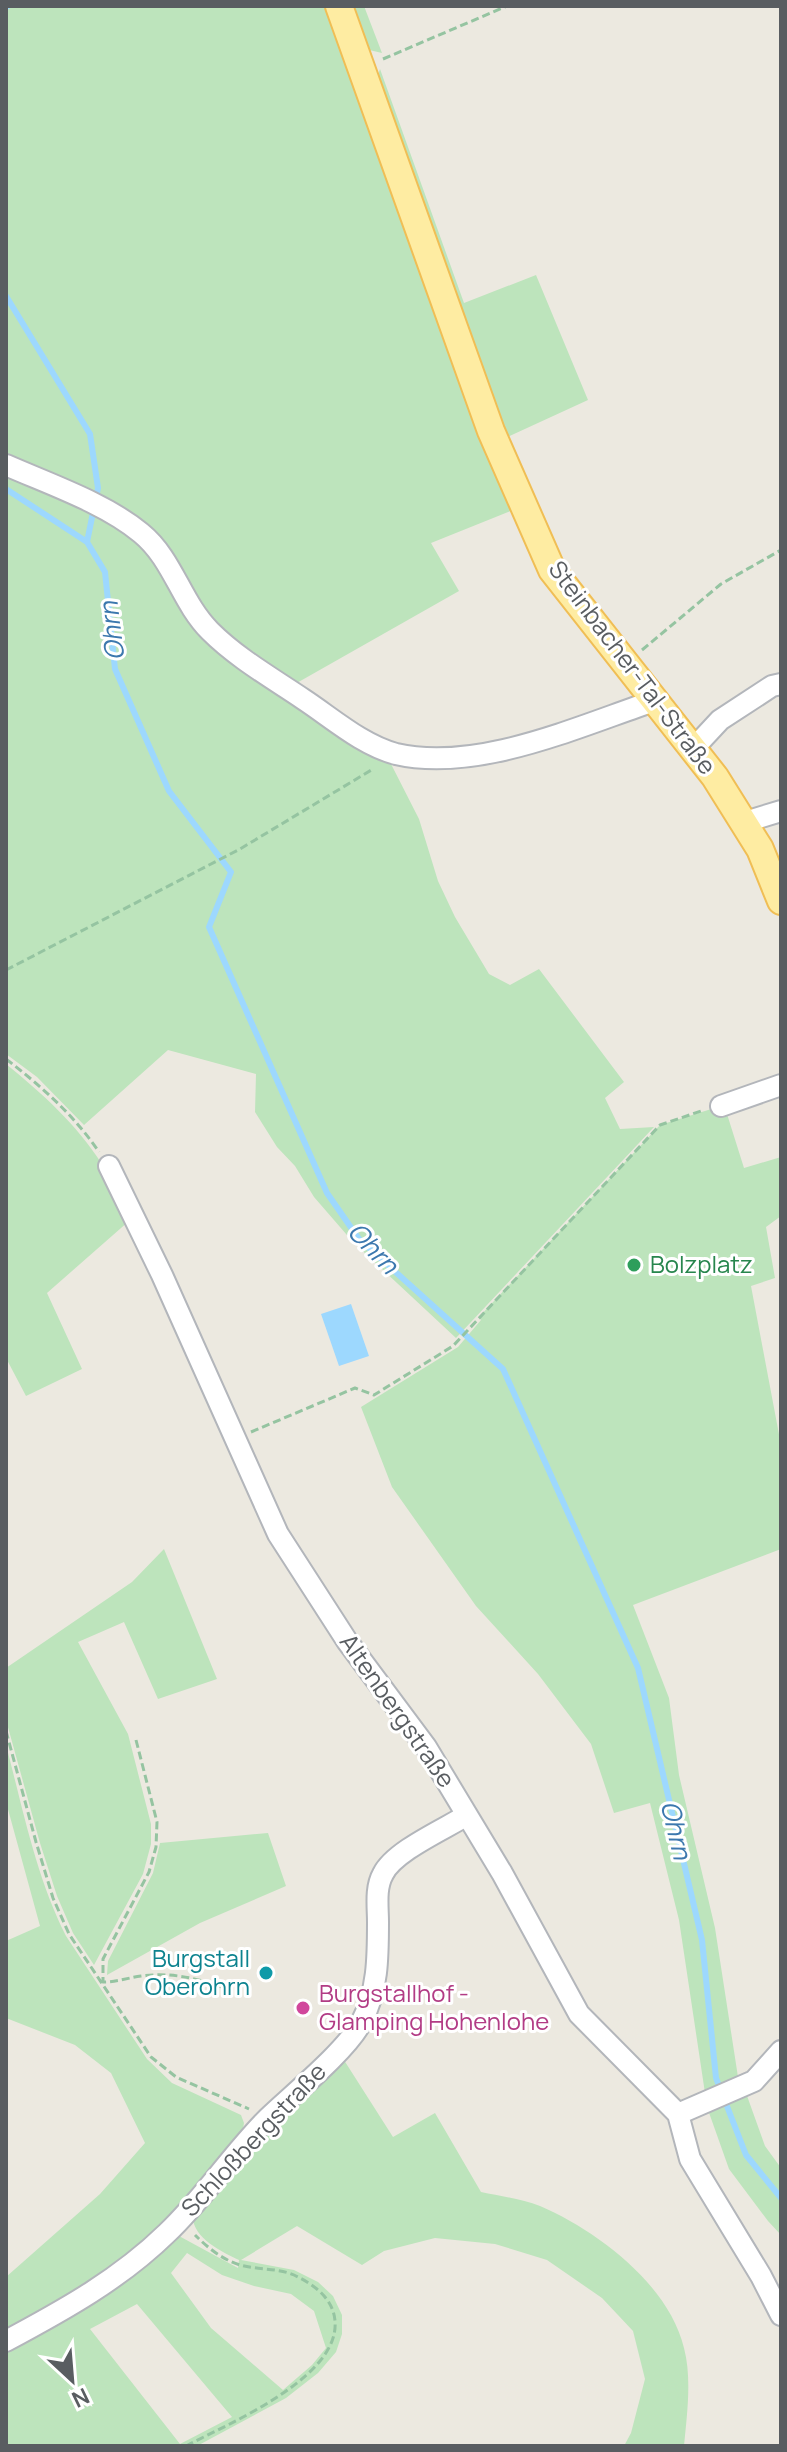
<svg xmlns="http://www.w3.org/2000/svg" width="787" height="2452" viewBox="0 0 787 2452" font-family="Manrope,sans-serif">
<rect width="100%" height="100%" fill="#ece9e0"/>
<path fill="#bde4bc" fill-rule="evenodd" d="M6 6H331L513 510 431 543 459 591 295 684 228 639 211 621 160 541 6 458Z
M349 6H364L382 53 365 49Z
M380 69 464 303 536 275 588 400 505 438 376 81Z
M6 472 112 521 137 537 192 616 366 750 391 764 419 819 438 881 455 917 489 974 510 985 539 969 624 1082 605 1098 620 1129 654 1127 456 1338 353 1242 314 1197 295 1166 277 1147 255 1112 256 1074 168 1050 84 1125 37 1077 6 1054Z
M6 1064C42 1093 77 1125 102 1164 113 1181 121 1202 129 1221L47 1293 82 1369 26 1396 6 1358Z
M721 1106 727 1114 744 1168 781 1157V1216L766 1227 775 1278 751 1286 781 1445V1549L633 1605 669 1698 679 1775 715 1928 738 2077 705 2093 679 1920 650 1803 614 1813 591 1744 538 1674 476 1606 392 1487 361 1407 458 1347 481 1320 479 1317 660 1125Z
M164 1549 217 1679 158 1699 124 1622 78 1642 128 1734 151 1824V1844L143 1874 94 1965 73 1933 57 1896 40 1843 6 1720V1668L132 1582Z
M6 1745C23 1809 36 1877 66 1936L147 2059 172 2083 241 2115 244 2123 242 2135 175 2214 126 2262 6 2333V2277L100 2194 145 2143 111 2073 75 2045 6 2018V1941L40 1926 6 1802Z
M268 1833 286 1886 200 1923 107 1975 108 1961 153 1873 160 1843Z
M342 2057 393 2137 435 2113 481 2192C500 2196 522 2199 540 2206 598 2231 669 2285 684 2348 692 2378 687 2415 684 2446H624L631 2433 645 2379 633 2331 602 2298 547 2260 495 2244 435 2238 384 2251 362 2265 297 2226 241 2260 294 2270 318 2282 333 2296 342 2315V2334L336 2352 318 2373 286 2398 197 2446H6V2347L170 2239 179 2236 238 2268 239 2260C222 2252 191 2237 193 2215L257 2141ZM187 2253 222 2275 254 2286 291 2294 314 2311 326 2348 312 2365 283 2390 211 2328 171 2273ZM137 2304 232 2417 180 2444 90 2329Z
M746 2093 765 2146 781 2168V2235L768 2221 729 2169 707 2107Z"/>
<path fill="#9dd8fe" d="M351 1304 369 1356 339 1366 321 1314Z"/>
<g fill="none" stroke-linecap="round" stroke-linejoin="round">
<path stroke="#9dd8fe" stroke-width="6" d="M6 7 8 6
M6 296 90 434 98 488 87 542 105 572 115 669 169 791 231 872 209 927 327 1193 359 1239 503 1369 638 1668 702 1940 716 2078 746 2155 781 2198
M6 489 87 542"/>
<g stroke="#b3b6bb" stroke-width="24">
<path id="minor" d="M6 465C49 484 105 503 141 533 173 559 181 602 210 631 237 658 272 678 303 699 332 718 362 745 396 754 477 773 579 726 654 701
M693 749 720 720 772 686 781 684
M745 822 781 811
M721 1106 781 1085
M109 1166 162 1275 278 1534 347 1641 426 1747 502 1873 579 2014 678 2114 690 2159 761 2276 781 2315
M678 2114 754 2081 781 2051
M6 2341C64 2310 120 2279 167 2233 204 2198 232 2154 268 2118 293 2094 345 2052 361 2023 378 1991 378 1957 378 1922 378 1907 375 1888 383 1874 394 1851 445 1829 467 1815"/>
</g>
<g stroke="#f0be55" stroke-width="30">
<path id="major" d="M339 6 491 431 552 570 715 777 760 849 781 901"/>
</g>
<path stroke="#95c4a1" stroke-width="3" stroke-dasharray="8 4" stroke-linecap="butt" d="M383 59 507 6
M642 650 721 584 781 550
M6 970 240 849 373 769
M6 1059C41 1086 74 1115 99 1152
M251 1432 355 1388 374 1395 453 1346 660 1125 701 1111
M6 1731 36 1842 53 1898 69 1934 151 2057 176 2077 249 2109
M136 1740 157 1822 156 1847 149 1872 103 1959V1982C117 1982 127 1978 141 1976 170 1972 197 1978 225 1988
M186 2446C229 2423 353 2373 333 2311 327 2294 311 2283 294 2275 278 2268 258 2270 240 2265 223 2260 208 2248 195 2235"/>
<use href="#minor" stroke="#fff" stroke-width="20"/>
<use href="#major" stroke="#feeca2" stroke-width="26"/>
</g>
<circle fill="#2e9e5b" stroke="#fff" stroke-width="3" cx="634" cy="1265" r="8"/>
<circle fill="#0f9aa8" stroke="#fff" stroke-width="3" cx="266" cy="1973" r="8"/>
<circle fill="#d1479c" stroke="#fff" stroke-width="3" cx="303" cy="2008" r="8"/>
<g text-anchor="middle" stroke-width="6" stroke-linejoin="round" paint-order="stroke">
<g font-size="24" fill="#595d61" stroke="#fff">
<text transform="translate(632 668) rotate(53)" y="8">Steinbacher-Tal-Straße</text>
<text transform="translate(397 1711) rotate(55)" y="8">Altenbergstraße</text>
<text transform="translate(254 2140) rotate(-47)" y="8">Schloßbergstraße</text>
</g>
<g font-size="24" fill="#27864d" stroke="#fff" text-anchor="start">
<text x="650" y="1273">Bolzplatz</text>
</g>
<g font-size="24" fill="#0d838f" stroke="#fff" text-anchor="end">
<text x="250" y="1967">Burgstall<tspan x="250" dy="28">Oberohrn</tspan></text>
</g>
<g font-size="24" fill="#b23c85" stroke="#fff" text-anchor="start">
<text x="319" y="2002">Burgstallhof -<tspan x="319" dy="28">Glamping Hohenlohe</tspan></text>
</g>
<g font-size="26" font-style="italic" fill="#3c78ae" stroke="#fff">
<text transform="translate(112 631) rotate(-97)" y="9">Ohrn</text>
<text transform="translate(373 1248) rotate(46)" y="9">Ohrn</text>
<text transform="translate(676 1830) rotate(77)" y="9">Ohrn</text>
</g>
</g>
<rect width="787" height="2452" fill="none" stroke="#595d61" stroke-width="16"/>
<g transform="translate(72 2380) rotate(154)" stroke="#ffffff" stroke-width="6" paint-order="stroke">
<path d="M0-6L14 30L0 20L-14 30Z" fill="#595d61"/>
<text y="-12" font-size="22" font-weight="bold" text-anchor="middle" fill="#595d61">N</text>
</g>
</svg>
